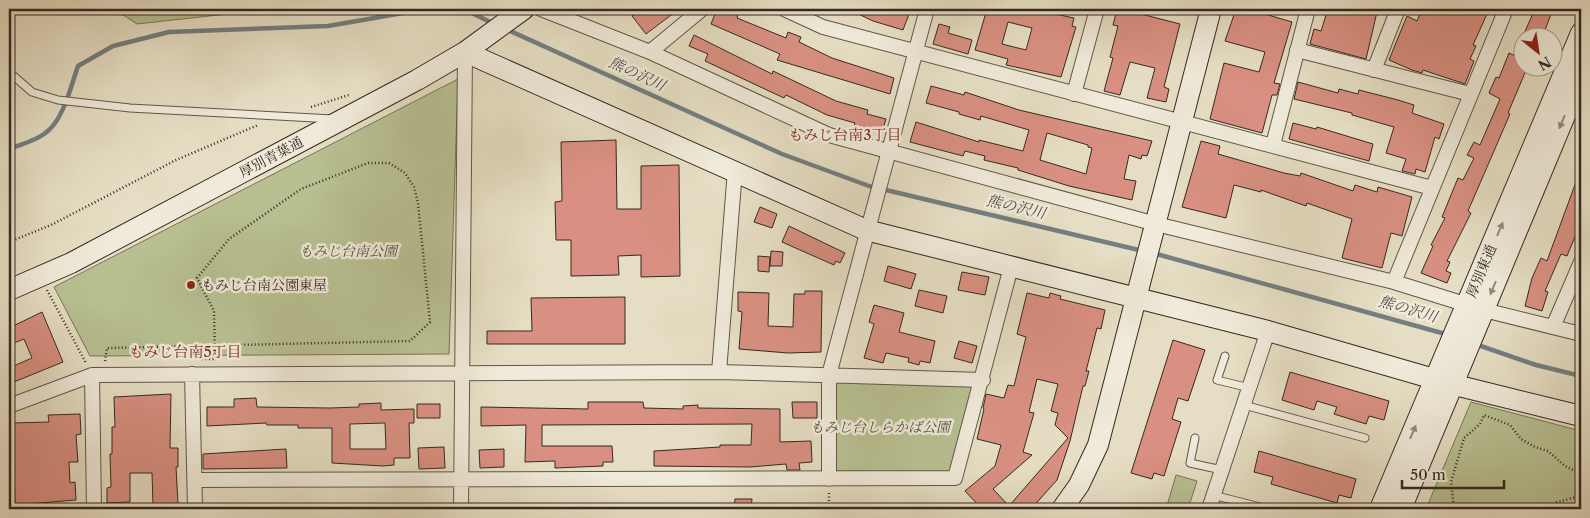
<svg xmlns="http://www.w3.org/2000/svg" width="1590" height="518" viewBox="0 0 1590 518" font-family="'Libre Caslon Text','Noto Serif JP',serif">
<rect width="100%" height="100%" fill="#e6dec4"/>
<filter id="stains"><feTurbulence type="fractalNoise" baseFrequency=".004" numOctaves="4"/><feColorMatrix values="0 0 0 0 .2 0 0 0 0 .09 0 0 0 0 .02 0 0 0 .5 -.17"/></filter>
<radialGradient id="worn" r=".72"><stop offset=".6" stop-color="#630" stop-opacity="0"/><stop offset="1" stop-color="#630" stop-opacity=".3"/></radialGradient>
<path fill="#b8c092" stroke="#76745a" d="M114 9H272L137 24Z
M458 79 449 354 90 356 54 287Z
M829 375 983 380 955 478 829 479Z
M1471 402 1581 431V509H1426Z
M1176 475 1197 481 1188 509H1166Z"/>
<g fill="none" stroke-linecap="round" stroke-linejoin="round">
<path stroke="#737f80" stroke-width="4.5" d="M464 9 494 24
M506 29 782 154 869 186 1143 251
M9 149C21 144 33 142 44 134 63 122 71 86 78 66L113 46 169 32 328 26 426 9
M1153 253 1449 335
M1475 344 1536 365 1581 376"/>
</g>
<path fill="#d99082" stroke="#352921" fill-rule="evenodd" d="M641 9H679L646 34 632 16Z
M717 9H724L738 14 737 18 786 38 788 32 801 37 799 42 832 58 894 78 890 94 777 60 780 54 711 24Z
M848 9H911L903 30 873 21Z
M987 9H1031L1074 18 1072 26 1076 27 1061 77 1006 65 1008 59 975 50ZM1008 22 1032 28 1026 50 1002 44Z
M1117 9H1143L1141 14 1180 24 1164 87 1169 89 1166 102 1147 98 1155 68 1130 62 1120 95 1104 91 1113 58 1110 57 1118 26 1113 25Z
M1236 9H1248L1292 22 1274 83 1280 84 1277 95H1272L1262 133 1210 119 1224 63 1259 72 1265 52 1225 41Z
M1328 9H1364L1377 12 1366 59 1310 44 1314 29 1321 31Z
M1422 9H1475L1487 14 1473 45 1476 46 1470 59 1474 61 1465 84 1423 70 1422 73 1412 70 1389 60 1407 16 1417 21Z
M1535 9H1553L1542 38H1522Z
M939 24 950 27 948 33 972 40 968 54 933 44Z
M694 35 772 74 773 71 836 101 868 110 867 114 886 119 882 132 854 127 855 123 827 115 786 95 784 98 705 61 708 54 689 46Z
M1509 53 1522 59V68H1527L1508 113 1510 114 1468 211 1471 213 1447 261 1450 262 1446 271 1451 273 1447 283 1421 273 1433 246 1431 245 1445 218 1442 217 1458 178 1463 180 1474 158 1467 155 1474 142 1480 145 1500 99 1489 93 1496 77 1499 78Z
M1298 82 1338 93 1339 89 1358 94 1359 90 1398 100 1414 105 1412 113 1444 124 1439 139 1435 137 1425 172 1416 169 1415 174 1402 171 1406 159 1386 153 1394 127 1352 115V113L1294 99Z
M931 86 964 95 965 92 1019 110 1152 141 1147 156 1142 155 1141 159 1129 155 1124 179 1136 181 1132 200 1069 186 1018 170V168L984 160 985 156 965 151 963 156 910 142 916 122 979 142V140L1023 151 1029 130 981 116 980 120 959 114V112L926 103ZM1047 133 1088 145V147L1092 148 1086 174 1040 160Z
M1293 123 1316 129 1317 127 1373 144 1369 161 1289 139Z
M616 140 617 209H641V166L679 165 680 276 641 277V255L618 256 619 275 571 276V240H556L555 202 562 201 561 142Z
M1201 141 1220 146 1218 154 1284 173 1300 176 1301 173 1353 191 1355 185 1377 192 1378 187 1412 197 1402 236 1391 233 1382 268 1342 258 1352 219 1307 203 1306 206 1261 190V192L1234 185 1226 218 1182 207Z
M1580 171 1581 233 1577 232 1567 256 1561 254 1545 291 1548 292 1542 311 1525 306 1532 278 1541 258 1547 261Z
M760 207 777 214 772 228 754 222Z
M789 226 845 253 840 263 836 261 834 265 782 242Z
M771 251 783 252 782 266H770Z
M758 256 770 257 769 272 758 271Z
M888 266 916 274 911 289 884 281Z
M962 272 989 277 985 295 958 290Z
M919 290 947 296 943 313 915 306Z
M805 291H822L821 352 788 353 739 349 742 312 738 311V292L769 293 768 326 793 327 794 294H805Z
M1027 293 1049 298 1050 293 1061 296 1060 299 1105 310 1101 329 1097 328 1086 371H1089L1085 386H1083L1070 441 1057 480 1031 509H982L965 491 995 466 1001 445 977 439 984 409 983 408 986 394 1004 398 1008 385 1014 386 1026 337 1017 334ZM1037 379 1058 384 1051 411 1058 413 1055 425 1068 438 1009 506 993 489 1032 455 1023 452 1034 413 1029 412Z
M625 297V344H487V331H532L531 298Z
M874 305 904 313 899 332 935 341 930 363 920 361 919 365 908 362 909 358 886 353 883 363 864 358 874 324 869 322Z
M42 312 63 362 9 384V368L32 358 24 339 9 345V328Z
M1173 340 1205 350 1188 401 1178 398 1172 419 1181 422 1164 476 1154 473 1152 479 1131 473Z
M959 341 977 346 972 363 954 358Z
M1290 372 1389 401 1384 420 1369 416 1366 424 1334 414 1337 407 1317 401 1314 410 1282 400Z
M171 394 170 448H178V467H176L178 504 153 505 152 473H130V502L107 503V488L111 487 110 454H112V427H115L114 397Z
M256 398 257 407 330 408 359 407V404L381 403V410L414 409V423H409L410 458H394V465L383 466 332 463V428H298V425H267L266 423 207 426V407H234V399ZM385 423 386 449H350V424Z
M588 402H643L644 408 683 409V406L698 405V408L780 409V442L811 441 812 462 799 463 800 470H787L786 464 750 467 654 466V451L720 447V445H751L752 424 542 425V446H612L613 462H603V466L555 468V461L525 462 526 425 481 426V407L588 409Z
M792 402H817V418H793Z
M417 404H440V418H417Z
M80 414 81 434 76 435 78 462H69L70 483 75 482 76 500 15 505 12 423 49 422 48 415Z
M444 447 445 468 419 469 418 448Z
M286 449 287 468 203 469V454Z
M504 449V467L480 468 479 450Z
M1259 451 1356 479 1351 498 1339 495 1337 503 1271 484 1273 477 1254 472Z
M735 499H752L751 509H734Z"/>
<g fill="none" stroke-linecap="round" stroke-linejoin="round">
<g stroke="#61564a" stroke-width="9">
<path id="lane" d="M9 72 32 92 58 100 130 108 333 119
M1225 356 1217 380 1250 388
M1244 405 1365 438
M1195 438 1190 463 1222 470
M1213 495 1268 509"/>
</g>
<g stroke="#61564a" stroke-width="16">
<path id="street" d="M541 9 650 52 829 135 1156 224 1394 282 1484 310 1581 334
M784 9 823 27 1432 188
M1297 50 1470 94
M650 52 702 9
M1374 70 1398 9
M1074 94 1097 9
M1273 145 1308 9
M1394 282 1506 9
M1553 327 1581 262
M719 372 735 170
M192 374 195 509
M92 375 94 509
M9 406 92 375 719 372 983 380
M829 479V375L927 9
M195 480 955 478 1011 267
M461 509 465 52
M1209 509 1268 331"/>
</g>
<g stroke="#352921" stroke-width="22">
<path id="secondary" d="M465 52 866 230 1268 331 1455 385 1581 416
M9 290 71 263 417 80 465 52 524 9
M1062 509 1079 485 1098 445 1211 9
M1380 509 1581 33
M1401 509 1581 77"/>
</g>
<path stroke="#352921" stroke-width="2.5" stroke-dasharray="1 2.5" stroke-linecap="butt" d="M311 107 349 95
M9 242 51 225 176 160 258 125
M47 290 86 363
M105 361 107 348 410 341 430 322 418 203 414 187 405 173 389 163H368L301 189 229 239 197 278 214 311 215 359H201
M829 493V509
M1454 509 1451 482 1464 438 1480 424 1484 415 1510 425 1521 439 1535 447 1548 451 1565 466 1581 474
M1548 509 1557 502 1581 496"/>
<use href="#lane" stroke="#efead9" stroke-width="7"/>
<use href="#street" stroke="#efead9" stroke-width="14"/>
<use href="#secondary" stroke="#efead9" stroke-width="20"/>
</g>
<defs><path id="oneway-solid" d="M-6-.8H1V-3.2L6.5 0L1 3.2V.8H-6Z" transform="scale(1.25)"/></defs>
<g fill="#928a7d">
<use href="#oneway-solid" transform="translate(1562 122) rotate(113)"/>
<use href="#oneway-solid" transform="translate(1500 229) rotate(-67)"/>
<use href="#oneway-solid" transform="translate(1493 288) rotate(113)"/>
<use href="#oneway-solid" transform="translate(1413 432) rotate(-67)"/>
</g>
<circle fill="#8f2418" stroke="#efead9" stroke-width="2" cx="191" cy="285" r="5"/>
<g text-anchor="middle" stroke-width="5" stroke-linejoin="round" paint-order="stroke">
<g font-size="14" fill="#352921" stroke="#efead9">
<text transform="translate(271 157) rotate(-28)" y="5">厚別青葉通</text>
<text transform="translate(1481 271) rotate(-67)" y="5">厚別東通</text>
</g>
<g font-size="14" font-style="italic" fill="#564f3d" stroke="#efead9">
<text x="348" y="256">もみじ台南公園</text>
<text x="880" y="432">もみじ台しらかば公園</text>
</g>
<g font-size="14" fill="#352921" stroke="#efead9" text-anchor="start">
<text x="201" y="290">もみじ台南公園東屋</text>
</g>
<g font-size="15" font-style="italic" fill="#4f4d48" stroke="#efead9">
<text transform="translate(637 74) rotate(25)" y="5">熊の沢川</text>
<text transform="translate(1016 207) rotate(13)" y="5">熊の沢川</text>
<text transform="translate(1408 309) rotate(16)" y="5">熊の沢川</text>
</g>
<g font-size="15" fill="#7a1f14" stroke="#efead9">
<text x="845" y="140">もみじ台南3丁目</text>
<text x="185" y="357">もみじ台南5丁目</text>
</g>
</g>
<rect width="1590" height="518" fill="none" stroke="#e6dec4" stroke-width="30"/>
<rect x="10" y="10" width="1570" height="498" fill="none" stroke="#352921" stroke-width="2.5"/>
<rect x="15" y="15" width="1560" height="488" fill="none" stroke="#352921"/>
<g transform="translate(1538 52) rotate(150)"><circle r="24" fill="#efead9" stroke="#a59d8f"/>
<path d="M0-4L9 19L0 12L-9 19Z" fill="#8f2418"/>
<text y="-8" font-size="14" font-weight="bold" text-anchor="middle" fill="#352921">N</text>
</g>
<path d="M1402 480v8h102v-8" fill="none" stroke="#352921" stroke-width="2.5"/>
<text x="1410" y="480" font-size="15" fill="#352921" stroke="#efead9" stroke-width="4" paint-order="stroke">50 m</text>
<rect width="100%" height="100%" filter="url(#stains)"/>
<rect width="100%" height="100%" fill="url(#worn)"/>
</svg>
